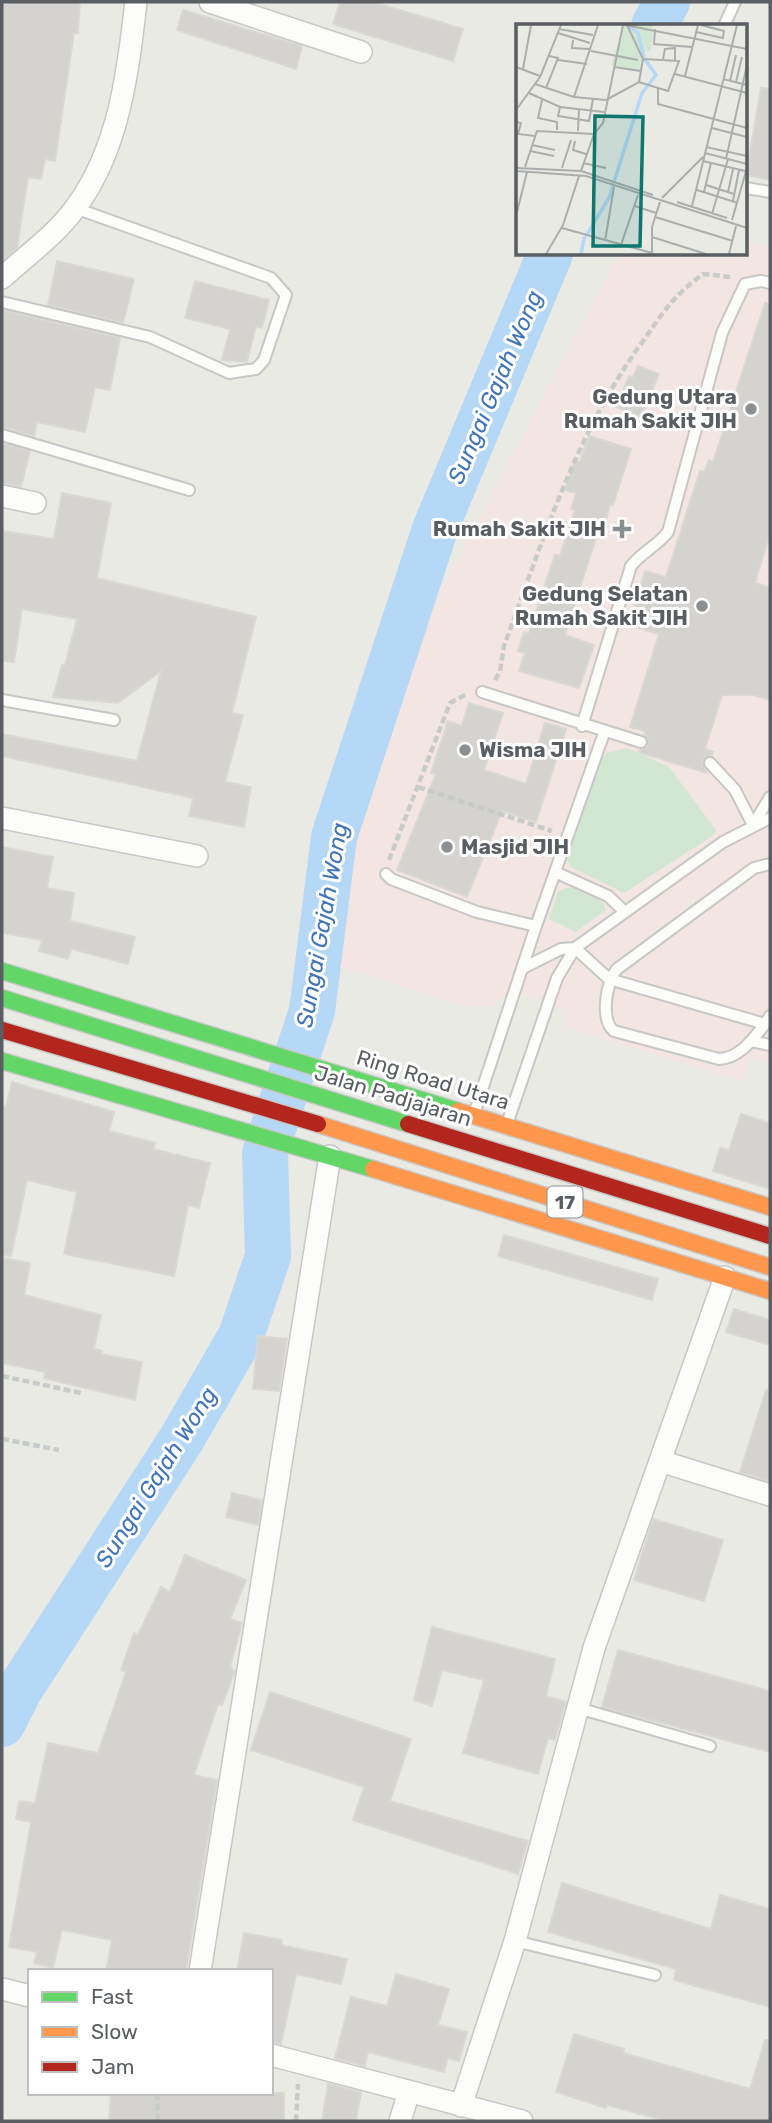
<svg xmlns="http://www.w3.org/2000/svg" width="772" height="2123" viewBox="0 0 772 2123" font-family="Rubik,sans-serif">
<rect width="100%" height="100%" fill="#eaeae5"/>
<path fill="#f3e5e1" d="M746 241 770 248V1064L750 1058 743 1082 569 1028 562 1011 548 1003 515 994 501 998 493 1007H468L316 959 328 804 619 254H746Z"/>
<path fill="#d2e7d1" d="M627 748 669 767 716 830 714 835 624 893 571 867 567 860 599 762 607 753Z
M565 888H573L604 903 605 910 576 932 549 919 558 892Z"/>
<g fill="none" stroke-linecap="round" stroke-linejoin="round">
<path stroke="#b6d8f7" stroke-width="46" d="M654 26 667 2
M2 1724 20 1689 181 1440 241 1336 268 1256 265 1153 312 1011 334 837 435 529 550 254"/>
</g>
<path fill="#d4d3d0" stroke="#dad8d4" stroke-width="2" d="M2 2H80L78 33H74L55 161 45 159 41 179 28 177 17 248 2 261Z
M340 2H373L463 29 453 61 333 24Z
M183 10 302 46 296 69 177 30Z
M761 88 770 89V180L746 175Z
M57 261 134 279 123 323 48 305Z
M195 281 269 300 262 328 256 326 247 362 222 360 230 329 185 318Z
M765 303 770 304V533L755 583 770 587V700L754 695H722L705 749 713 752 712 756 705 757 702 761 707 773 638 752 647 747 648 740 644 735 645 731 630 727 659 634 629 625 645 571 666 577 700 471 704 472 709 460 713 462Z
M2 310 120 338 110 390 95 387 85 432 37 422 34 436 2 427Z
M638 366 659 374 641 417 616 407 629 376 633 377Z
M589 436 631 449 613 505 610 504 606 520 602 519 565 635 594 645 579 688 519 671 525 653 518 651 524 632 529 633 555 555 560 556 575 510 571 509 576 493 565 490 575 460 580 462Z
M2 443 30 451 21 487 2 483Z
M62 493 111 503 97 578 256 617 232 713 243 715 225 782 251 787 244 827 189 816 193 798 2 756V734L137 761 161 671 118 703 53 697 62 665H65L77 619 22 609 14 662 2 661V531L54 539Z
M469 703 503 713 484 770 526 784 545 723 566 729 536 822 502 811 467 897 397 870 436 774 431 773 448 721 462 726Z
M2 847 53 857 47 888 74 893 70 921 135 937 128 964 71 949 68 959 39 951 42 940 2 933Z
M12 1082 114 1112 109 1131 155 1143 153 1149 210 1163 199 1208 188 1205 174 1276 64 1254 77 1192 27 1180 11 1256 2 1255V1106L6 1107Z
M741 1114 770 1123V1189L713 1171 720 1148 729 1150Z
M504 1235 658 1279 652 1300 498 1256Z
M2 1258 30 1263 24 1295 101 1315 94 1349 102 1351 101 1354 142 1362 135 1400 44 1378 45 1372 2 1363Z
M734 1309 770 1320V1345L726 1332Z
M258 1336 287 1339 279 1391 253 1389Z
M766 1390 770 1391V1481L740 1472Z
M232 1493 262 1500 258 1525 226 1517Z
M653 1519 723 1540 704 1601 634 1580Z
M185 1555 246 1580 230 1619 242 1623 230 1667 235 1671 222 1705 218 1704 194 1775 217 1780 186 1971H106L112 1940 62 1930 53 1968 34 1963 37 1952 9 1947 31 1822 16 1819 19 1801 35 1803 48 1743 98 1753 126 1672 121 1670 134 1633 138 1635 161 1587 170 1592Z
M432 1627 555 1659 546 1696 566 1702 555 1740 548 1738 538 1774 463 1753 484 1680 442 1670 432 1706 414 1700Z
M618 1650 770 1691V1752L602 1707Z
M270 1692 411 1739 390 1801 528 1841 518 1874 353 1820 364 1787 251 1750Z
M562 1883 711 1929 720 1895 770 1909V2007L674 1980 676 1969 548 1932Z
M244 1933 282 1940 281 1945 347 1959 341 1984 296 1974 281 2044 271 2042V1971H237Z
M396 1974 449 1989 438 2025 467 2032 459 2061 448 2058 444 2072 368 2052 365 2066 335 2058 351 1997 387 2006Z
M574 2034 624 2049 623 2053 750 2089 765 2040H770V2121H666L607 2105 606 2108 556 2092Z
M328 2084 361 2092 356 2121H322Z
M111 2093H284V2121H109Z"/>
<g fill="none" stroke-linecap="round" stroke-linejoin="round">
<g stroke="#c7c7c5" stroke-width="14">
<path id="lane" d="M724 26 735 2
M746 188 770 192
M2 302 150 337 229 373 256 369 264 360 286 295 271 278 75 208
M2 435 189 490
M482 692 641 742
M2 700 114 720
M582 726 631 566C642 552 657 546 668 532L722 333 745 284 761 281 770 283
M710 763 735 790 753 825
M753 825 770 797
M555 872 608 896 625 912
M386 874 391 879 477 912 536 926
M523 968 561 949 575 948 609 979 765 1024 770 1016
M765 1024C753 1039 740 1058 719 1059L614 1031C600 1020 606 982 617 969L754 868 770 864
M751 1041 770 1045
M474 1114 536 926 604 733
M507 1124 557 978 575 948 723 842 770 818
M578 1708 710 1746
M515 1941 655 1975"/>
</g>
<g stroke="#c7c7c5" stroke-width="24">
<path id="street" d="M210 2 361 52
M2 278C27 255 56 235 76 207 119 149 128 72 136 2
M2 496 35 503
M2 818 197 856
M660 1461 770 1495
M200 1971 330 1156
M2 1989 30 1996
M271 2055 522 2121
M461 2106 515 1941 594 1648 725 1277
M400 2121 409 2092"/>
</g>
<g stroke="#c7c8c7" stroke-width="19">
<path id="fast" d="M2 971 458 1111
M2 998 408 1124
M2 1061 373 1169"/>
</g>
<g stroke="#c7c8c7" stroke-width="19">
<path id="slow" d="M458 1111 770 1207
M318 1124 770 1267
M373 1169 770 1291"/>
</g>
<g stroke="#c7c8c7" stroke-width="19">
<path id="jam" d="M2 1030 318 1124
M408 1124 770 1236"/>
</g>
<path stroke="#c7ccca" stroke-width="4.5" stroke-dasharray="7 3.5" stroke-linecap="butt" d="M495 680 500 671 504 646C543 540 576 433 643 341 664 311 673 296 703 274L731 277
M418 787 552 831
M389 860 450 703 467 694
M2 1376 81 1393
M2 1439 59 1450
M157 2093 158 2121
M296 2121 298 2084"/>
<use href="#lane" stroke="#fcfcfb" stroke-width="10"/>
<use href="#street" stroke="#fcfcfb" stroke-width="21"/>
<use href="#fast" stroke="#63d668" stroke-width="16"/>
<use href="#slow" stroke="#ff974d" stroke-width="16"/>
<use href="#jam" stroke="#b3261e" stroke-width="16"/>
</g>
<g fill="#8c8f90" stroke="#fff" stroke-width="2.5">
<circle cx="751" cy="409" r="7"/>
<path d="M618.5 518.5h7v7h7v7h-7v7h-7v-7h-7v-7h7z"/>
<circle cx="702" cy="606" r="7"/>
<circle cx="465" cy="750" r="7"/>
<circle cx="447" cy="847" r="7"/>
</g>
<g text-anchor="middle" stroke-width="6" stroke-linejoin="round" paint-order="stroke">
<rect fill="#fff" stroke="#8c8e92" stroke-width="2" x="547.5" y="1186.5" width="35" height="31" rx="5"/>
<g font-size="19" font-weight="bold" fill="#5a5e63">
<text x="565" y="1209">17</text>
</g>
<g font-size="21" font-weight="bold" fill="#5a5e63" stroke="#fff" text-anchor="end">
<text x="737" y="404">Gedung Utara<tspan x="737" dy="24">Rumah Sakit JIH</tspan></text>
<text x="606" y="536">Rumah Sakit JIH</text>
<text x="688" y="601">Gedung Selatan<tspan x="688" dy="24">Rumah Sakit JIH</tspan></text>
<text x="479" y="757" text-anchor="start">Wisma JIH</text>
<text x="461" y="854" text-anchor="start">Masjid JIH</text>
</g>
<g font-size="21" fill="#5a5e63" stroke="#fff">
<text transform="translate(433 1080) rotate(17)" y="7">Ring Road Utara</text>
<text transform="translate(393 1096) rotate(17)" y="7">Jalan Padjajaran</text>
</g>
<g font-size="23" font-style="italic" fill="#4075ba" stroke="#fff">
<text transform="translate(495 387) rotate(-67)" y="8">Sungai Gajah Wong</text>
<text transform="translate(322 925) rotate(-80)" y="8">Sungai Gajah Wong</text>
<text transform="translate(156 1477) rotate(-58)" y="8">Sungai Gajah Wong</text>
</g>
</g>
<g transform="translate(516 24)">
<rect width="231" height="231" fill="#eaeae5"/>
<path d="M108 1H137L135 27H127L125 47 95 41Z" fill="#d2e7d1"/>
<path fill="none" stroke="#b6d8f7" stroke-width="3.5" d="M65 230 68 215 93 174 126 69 140 51 128 34 122 9 113 2"/>
<path fill="none" stroke="#acaead" stroke-width="2" d="M109 1 231 25M111 1 127 35M43 5 77 11M139 5 138 20 176 23M180 8 207 14 208 7 185 1M42 9 74 19M57 16 56 24 73 25M75 27 122 36M147 35 149 25 159 24V36M42 36 71 40M0 43 24 52M98 43 125 47M7 45 15 1M159 50 231 69M169 52 182 1M207 55 231 61M214 57 220 31M220 58 226 33M19 60 58 73 90 76M30 64 42 34 33 32M142 64V80L231 104M13 69 44 83 88 88M58 73 82 1M26 76 22 94 41 98V106M90 76 123 58 152 67 163 37 127 35 123 58M44 83 42 92 73 97 77 75M0 86 24 53 45 1M0 98 5 99 2 110 19 112M196 104 231 113M62 107 63 85M59 117 57 126 70 130M16 121 39 126M190 123 231 132M14 127 38 132M189 129 231 140M210 135 231 41M187 137 229 147M67 139 90 144M9 143 21 107 78 110M0 144 65 147 137 171M46 144 55 116M0 147 70 152 231 204M65 147 78 110 87 99 107 1M190 161 218 170M181 166 222 179M188 168 195 139M212 168 217 145M146 174 187 133M217 177 223 146M161 178 211 194M119 182 140 189M176 182 221 1M196 190 212 135M0 192 11 148M139 193 217 217M216 196 231 144M46 204 136 229M136 213 190 230M89 217 98 163M105 221 122 171M30 230 47 201 63 152M136 230V203L144 178M213 230 220 202"/>
<path fill="#0f766e" fill-opacity="0.15" stroke="#0f766e" stroke-width="3.5" d="M79 92 127 93 124 222H77Z"/>
<rect width="231" height="231" fill="none" stroke="#5a5e63" stroke-width="3.5"/>
</g>
<rect width="772" height="2123" fill="none" stroke="#5a5e63" stroke-width="7"/>
<rect x="28" y="1969" width="245" height="126" fill="#ffffff" stroke="#bdbfc1" stroke-width="2"/>
<rect x="42" y="1992" width="35" height="10" fill="#63d668" stroke="#bdbfc1" stroke-width="2"/>
<text x="91" y="2004" font-size="21" fill="#5a5e63">Fast</text>
<rect x="42" y="2027" width="35" height="10" fill="#ff974d" stroke="#bdbfc1" stroke-width="2"/>
<text x="91" y="2039" font-size="21" fill="#5a5e63">Slow</text>
<rect x="42" y="2062" width="35" height="10" fill="#b3261e" stroke="#bdbfc1" stroke-width="2"/>
<text x="91" y="2074" font-size="21" fill="#5a5e63">Jam</text>
</svg>
